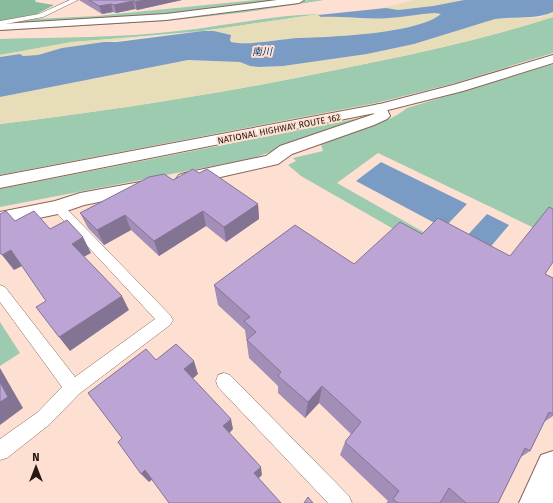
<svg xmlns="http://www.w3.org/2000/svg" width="553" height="503" viewBox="0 0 553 503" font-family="'Fira Sans','Noto Sans JP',sans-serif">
<rect width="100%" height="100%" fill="#fee0d3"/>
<path fill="#9dcbaf" d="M257 0H289L197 12 0 25V24L34 19 96 16Z
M310 0H324L247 12 166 21 0 31V29L76 24Z
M320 14 203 31 74 42 0 55V39C60 37 119 38 178 31 225 26 273 15 320 14Z
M553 17V53L452 84 376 103 0 175V124C116 110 231 92 345 68 415 54 485 39 553 17Z
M553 64V237L378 153 337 183 427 234 411 239 301 176 288 165 296 161 293 158 323 151 321 144C349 129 382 128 407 108Z
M365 117 246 161 244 160 0 207V189Z
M0 322 20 353 0 366Z"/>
<path fill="#88bc9d" d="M0 0H35L36 2 54 5 37 14 0 21Z"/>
<path fill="#e7deb9" d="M414 0H464L433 6 398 10 378 9Z
M553 12V17C485 39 415 54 345 68 231 92 116 110 0 124V97L188 60 240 62 250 66 259 67 283 66 367 54 414 44 495 19 507 17 539 18Z
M435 13 442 14C415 35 333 37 298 38 280 39 249 46 231 42L230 40 231 35 214 31H203L320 14 318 15 366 19 390 18Z
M151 36 62 48 38 55 23 56 20 54 0 57V55L71 42Z"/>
<path fill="#7a9cc4" d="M464 0H553V12C534 20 515 16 495 19L414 44 367 54 283 66 259 67 250 66 240 62 188 60 0 97V57L20 54 23 56 38 55 62 48 104 42H117L203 31H214L231 35 230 40 231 42C249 46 280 39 298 38 331 37 417 34 441 14L435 13C420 14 404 17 389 18 366 20 344 16 321 17L318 15 386 8 398 10 433 6Z
M381 162 467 204 444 228 356 181Z
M487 214 509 225 487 251 464 239Z"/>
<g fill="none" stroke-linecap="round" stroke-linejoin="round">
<g stroke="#866557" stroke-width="1">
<path id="service" d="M70 0H78L43 17 0 25V21L39 14Z
M58 203 62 204 170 315 173 320 170 325 79 394 50 424 7 458 0 460V439L38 412 62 387 0 302V285L5 287 75 377 155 319 54 210 52 207 54 204Z
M224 373 230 375 349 496 352 503H328L218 387 216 381 218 375Z"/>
</g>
<g stroke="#866557" stroke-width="2">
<path id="minor" d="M277 0H304L299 3 166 20 0 30V24L166 14Z
M380 104 385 105 390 116 387 119 374 125 292 154 278 164 185 185 179 183 176 179 179 175 185 173 266 156 280 146 374 114 373 108 375 105Z
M151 180 158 182 160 186 158 190 84 205 58 214 0 226V212L55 201 80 193Z
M553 451V503H519L541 455Z"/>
</g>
<g stroke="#866557" stroke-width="2">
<path id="trunk" d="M553 55V63L463 91 380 112 0 188V176L380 104 453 85Z"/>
</g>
<use href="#service" fill="#fff" fill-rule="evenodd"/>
<use href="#minor" fill="#fff" fill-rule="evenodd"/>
<use href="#trunk" fill="#fff" fill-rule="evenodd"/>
</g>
<path fill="#a28eb6" d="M79 0H182L137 10 135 9 116 13 113 12 102 14Z
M199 173 258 204 259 219 226 242 206 226 159 256 131 230 104 245 88 228 80 213 173 180Z
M422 234 545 274 553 278V416L544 422 530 451 521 457 498 503H386L388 501 340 455 345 442 351 434 319 403 305 418 278 393V386L249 358 245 330 218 305 214 285 354 264Z"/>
<path fill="#847494" d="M145 0H182L137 10 135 2Z
M133 1 135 9 116 13 114 5Z
M111 4 113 12 102 14 99 6Z
M258 204 259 219 226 242 224 227Z
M203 211 206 226 159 256 154 241Z
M125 215 131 230 104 245 97 230Z
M83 237 91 253 80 259 72 244Z
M11 250 22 266 14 270 2 255Z
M122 296 129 310 70 351 59 337Z
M194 361 198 374 189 382 184 369Z
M0 368 23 408 0 425Z
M322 386 319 403 305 418 308 402Z
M231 419 233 429 227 436 223 426Z
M261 467 262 475 256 481 254 473Z
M145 470 153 479 149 482 141 474Z"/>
<path fill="#bca5d4" stroke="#847494" d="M89 0H145L135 2 133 1 114 5 111 4 99 6Z
M193 169 199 173 207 169 258 204 224 227 203 211 154 241 125 215 97 230 80 213 149 177 164 174 173 180Z
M549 207 553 209V262L545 274 553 278V414L549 412 530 451 525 448 498 503H466L449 488 440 503H398L393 499 399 491 345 442 361 422 322 386 308 402 278 376 281 372 247 340 256 332 244 321 250 317 214 285 295 225 354 264 400 222 422 234 438 218 510 256Z
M6 211 15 221 34 211 50 229 67 220 83 237 72 244 122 296 59 337 36 307 46 301 11 250 2 255 0 253V214Z
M176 344 194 361 184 369 231 419 223 426 261 467 254 473 281 503H169L145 470 141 474 118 442 122 438 88 393 146 349 156 360Z
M0 382 8 397 0 402Z
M308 497 313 503H304Z"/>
<g text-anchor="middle" stroke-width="4" stroke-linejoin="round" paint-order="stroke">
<g font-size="9" fill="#261813" stroke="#fee0d3">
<text transform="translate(279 129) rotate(-11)" y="3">NATIONAL HIGHWAY ROUTE 162</text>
</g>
<g font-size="10" font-style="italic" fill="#073c6e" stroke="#fee0d3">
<text transform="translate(262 51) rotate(-1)" y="4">南川</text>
</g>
</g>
<g transform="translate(36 467)" stroke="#fee0d3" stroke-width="3" paint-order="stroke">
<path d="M0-3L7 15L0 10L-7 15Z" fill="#261813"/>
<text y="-6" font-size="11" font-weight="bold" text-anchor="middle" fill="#261813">N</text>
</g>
</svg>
